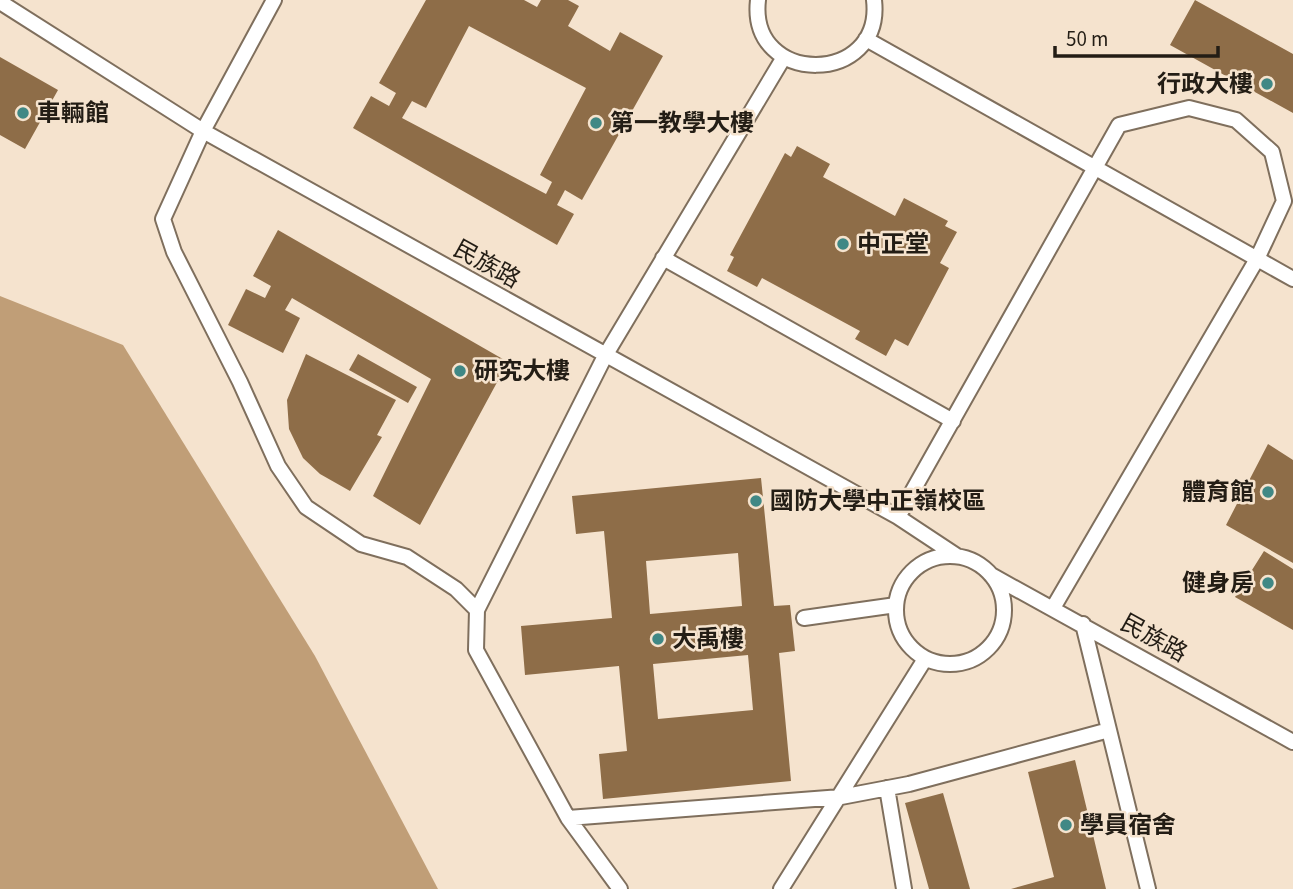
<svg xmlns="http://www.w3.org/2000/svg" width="1293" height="889" viewBox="0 0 1293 889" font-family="'Source Sans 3','Noto Sans TC',sans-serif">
<rect width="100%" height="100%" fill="#f5e3ce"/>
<path fill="#c09e77" d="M0 296 123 345 315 656 438 889H0Z"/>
<path fill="#8e6d48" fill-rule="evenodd" d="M426 0H524L537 7 541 0H568L579 6 568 26 610 51 620 32 663 56 582 200 565 190 557 205 574 214 557 245 353 128 371 96 389 106 396 93 379 83ZM469 26 586 88 540 175 552 182 546 194 402 118 412 101 426 108Z
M1195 0 1293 54V113L1170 45Z
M0 57 58 90 25 149 0 135Z
M797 146 830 164 823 177 895 216 904 198 948 221 945 226 957 232 940 263 949 268 908 346 895 339 886 356 855 339 860 331 762 278 757 287 727 271 734 257 730 255 785 153 791 157Z
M278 230 508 362 420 525 373 496 431 379 292 298 285 310 300 318 283 353 228 325 246 289 265 298 271 286 253 276Z
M306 354 396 400 377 435 382 437 350 491 320 474 303 458 289 429 287 400Z
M358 354 417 387 408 403 349 370Z
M1268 444 1293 460V563L1226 525Z
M761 478 774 606 790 605 795 651 779 653 791 781 603 799 599 754 627 751 619 666 525 675 521 626 612 618 604 531 576 534 572 496ZM738 553 742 606 650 614 646 561ZM748 655 753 710 658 719 653 664Z
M1264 551 1293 569V630L1235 597Z
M1075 760 1106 889H1011L1054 877 1028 772Z
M943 793 970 889H929L905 803Z"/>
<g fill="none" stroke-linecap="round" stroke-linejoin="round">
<g stroke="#7f6f5d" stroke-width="18">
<path id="service" d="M274 0 203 131 163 219 174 252 240 382 278 466 306 507 361 544 407 557 456 589 477 610
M758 0C748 87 884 86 874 0
M0 2 203 131 898 517 957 556
M866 39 1293 279
M663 258 953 421
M898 517 1119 125 1189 108 1236 120 1272 152 1284 201 1257 259 1053 608
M896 610a54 54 0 1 1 108 0a54 54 0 1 1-108 0Z
M991 575 1293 742
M804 618 896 605
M1083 624 1148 889
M887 788 904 889
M568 818 841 797 909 784 1109 730
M620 889 568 818 476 650 477 610 605 356 784 57
M781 889 925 659"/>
</g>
<use href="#service" stroke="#fff" stroke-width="14"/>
</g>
<g fill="#408885" stroke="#f5e3ce" stroke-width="2.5">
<circle cx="1267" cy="84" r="7"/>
<circle cx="23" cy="113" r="7"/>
<circle cx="596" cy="123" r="7"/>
<circle cx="843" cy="244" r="7"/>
<circle cx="460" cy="371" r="7"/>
<circle cx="1268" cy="492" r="7"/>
<circle cx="756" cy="501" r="7"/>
<circle cx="1268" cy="583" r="7"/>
<circle cx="658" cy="639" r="7"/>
<circle cx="1066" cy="825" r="7"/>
</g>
<g text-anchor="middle" stroke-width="5" stroke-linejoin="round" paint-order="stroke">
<g font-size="24" font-weight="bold" fill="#231d15" stroke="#f5e3ce" text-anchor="start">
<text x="1253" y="92" text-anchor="end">行政大樓</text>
<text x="37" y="121">車輛館</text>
<text x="610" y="131">第一教學大樓</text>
<text x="857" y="252">中正堂</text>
<text x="474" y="379">研究大樓</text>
<text x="1254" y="500" text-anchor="end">體育館</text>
<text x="770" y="509">國防大學中正嶺校區</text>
<text x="1254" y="591" text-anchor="end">健身房</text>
<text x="672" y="647">大禹樓</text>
<text x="1080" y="833">學員宿舍</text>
</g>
<g font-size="24" fill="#231d15" stroke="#f5e3ce">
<text transform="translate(487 264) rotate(29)" y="8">民族路</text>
<text transform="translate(1154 638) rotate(29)" y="8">民族路</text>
</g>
</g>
<path d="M1055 46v10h163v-10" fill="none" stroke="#231d15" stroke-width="3.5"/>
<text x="1066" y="46" font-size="21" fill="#231d15" stroke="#f5e3ce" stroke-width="5" paint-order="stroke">50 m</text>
</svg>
